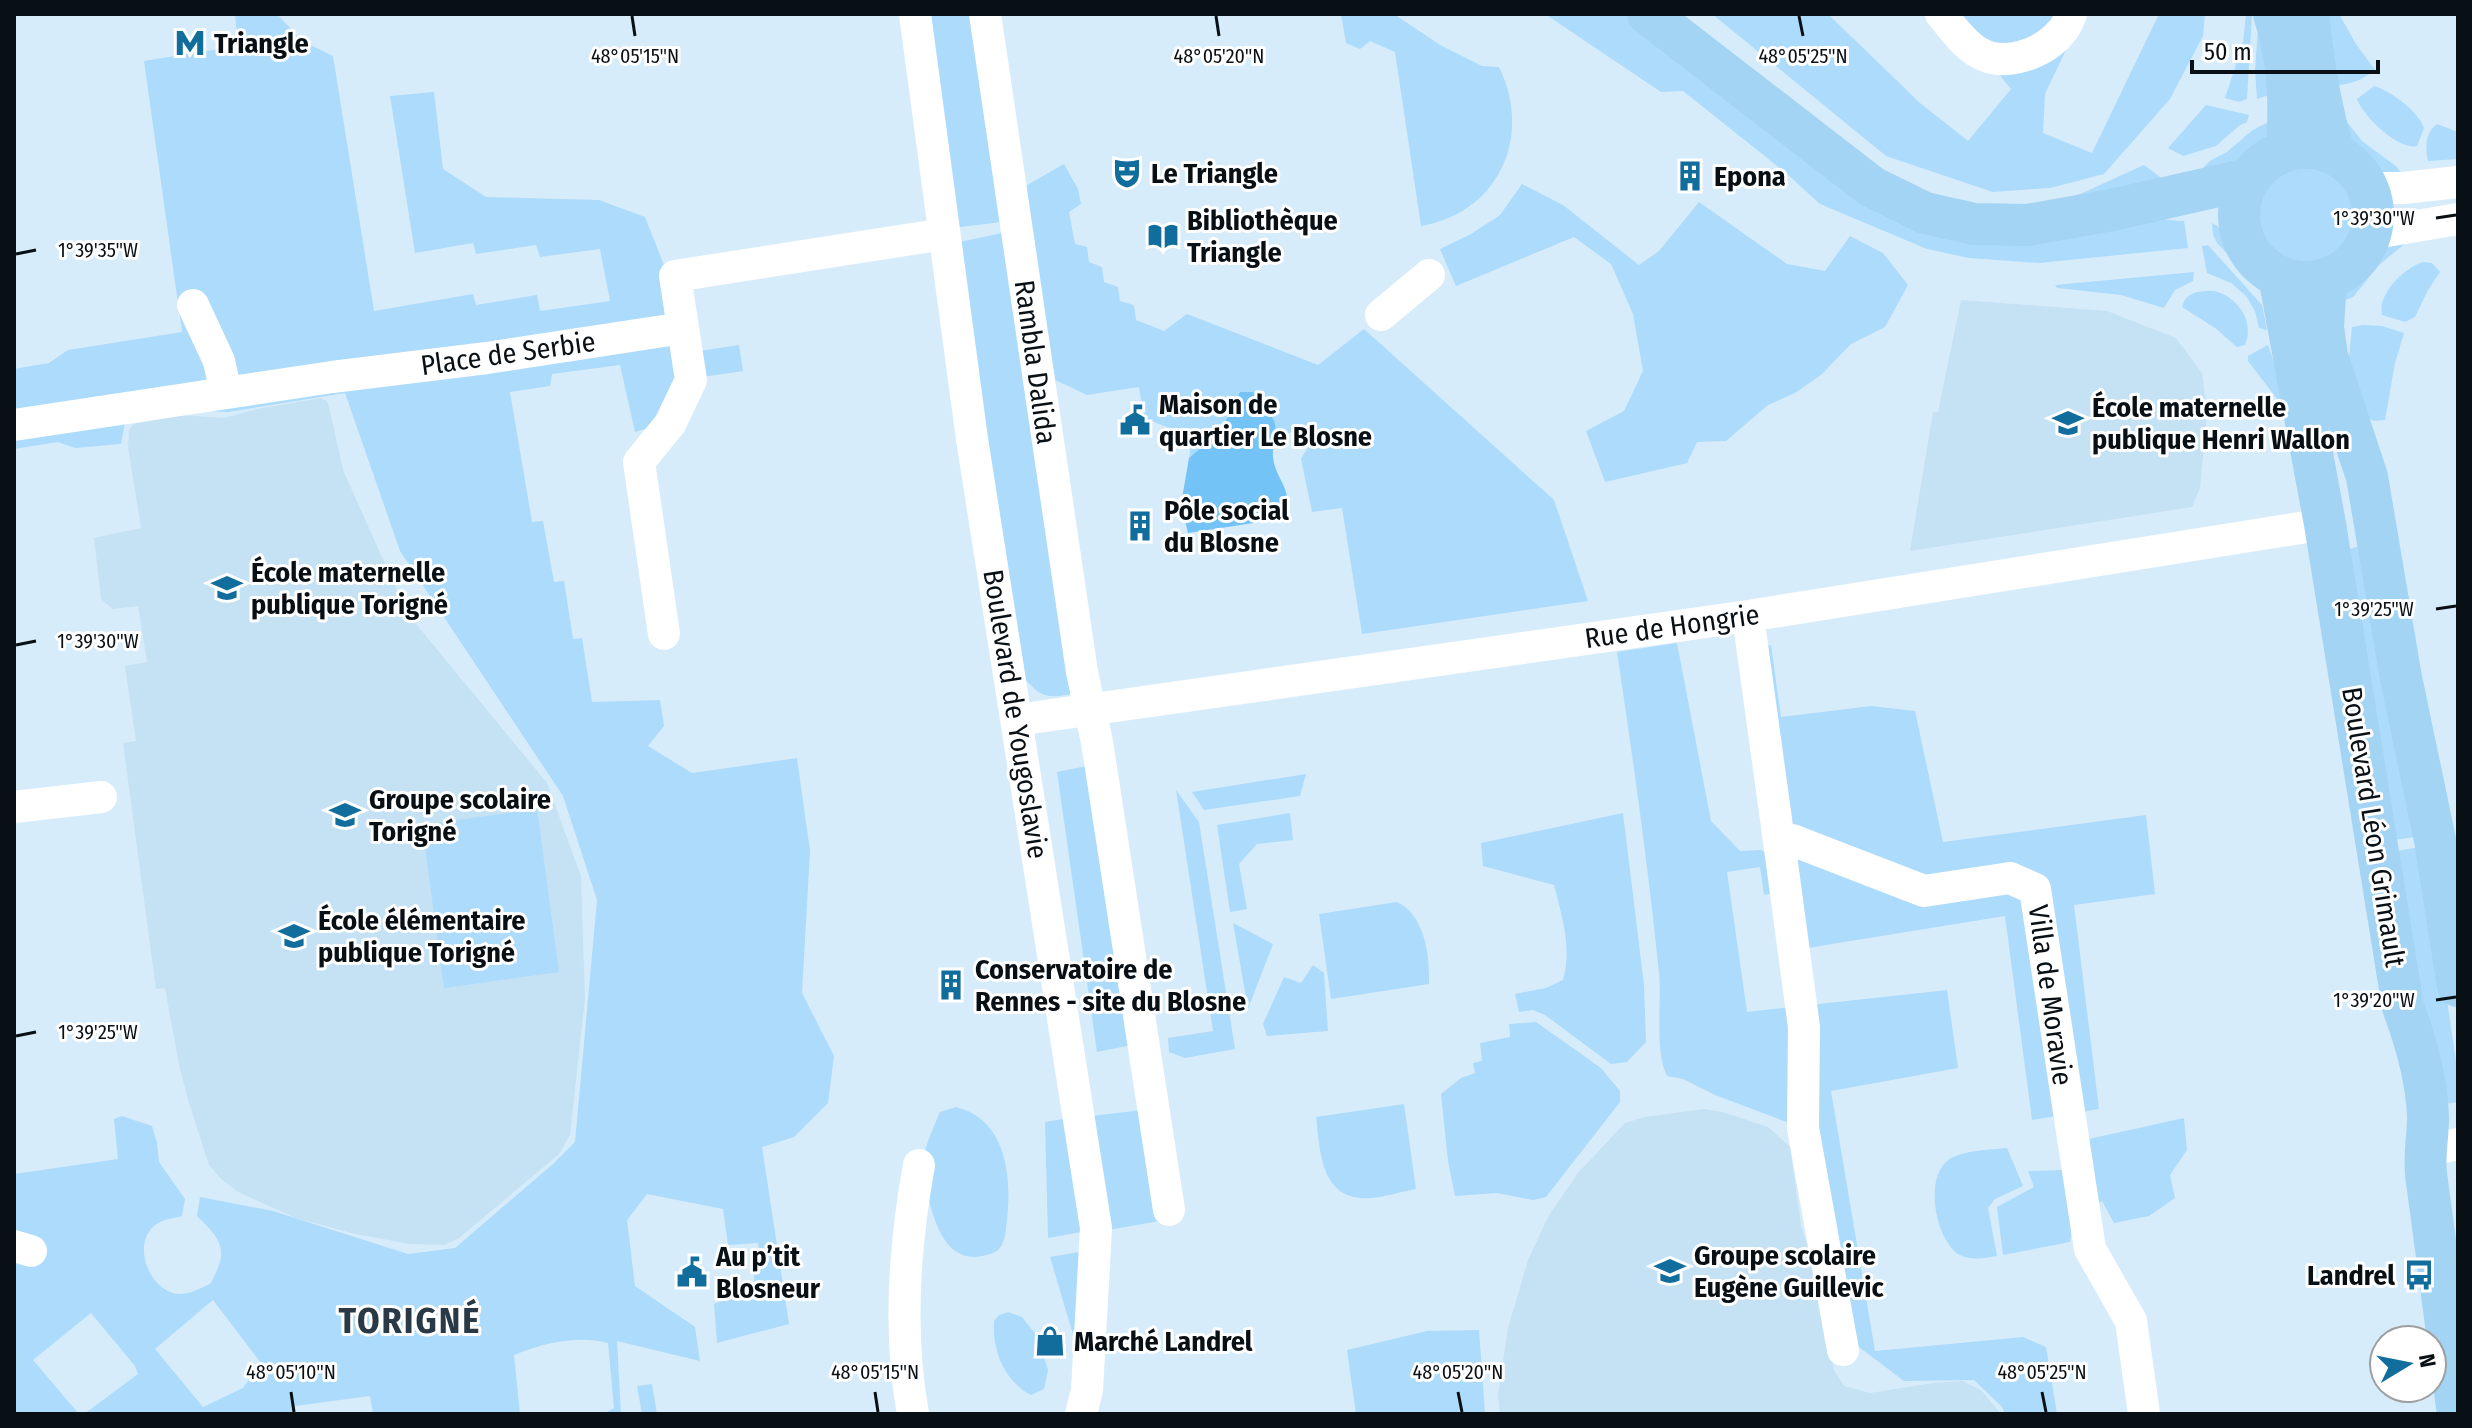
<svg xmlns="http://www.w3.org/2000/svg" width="2472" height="1428" viewBox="0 0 2472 1428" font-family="'Fira Sans Condensed',sans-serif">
<rect width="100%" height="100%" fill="#d7ecfa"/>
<path fill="#c5e1f4" d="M1961 300 2107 311 2176 338 2202 373 2207 412 2200 488 2192 507 1910 551 1933 412H1938Z
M321 398 327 401 329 407 343 470 407 613 547 783 581 876 585 998 570 1135 559 1154 459 1238 445 1245 410 1244 355 1234 296 1218 238 1192 221 1179 209 1165 188 1100 179 1065 165 988 156 989 123 743 136 741 125 666 147 662 138 606 113 609 101 599 94 538 141 528 128 447 129 430 134 424 179 415 224 418 257 409Z
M1704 1109 1723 1112 1768 1127 1790 1147 1801 1225 1818 1281 1834 1370 1844 1386 1870 1393 1933 1383 1962 1381 1981 1390 2001 1414H1500L1498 1395 1508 1328 1528 1260 1549 1215 1578 1173 1625 1123 1645 1117Z"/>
<path fill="#addbfb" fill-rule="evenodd" d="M235 14H277L302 41 333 56 374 311 473 294 476 305 537 295 540 311 610 301 600 249 540 257 536 245 476 254 473 243 415 253 390 96 434 92 443 169 486 197 599 200 645 217 669 278 682 381 663 424 635 432 620 365 552 374 550 386 510 392 532 522 543 521 554 582 564 581 573 639 582 638 592 702 660 700 664 726 648 746 692 773 797 758 810 851 802 993 834 1056 828 1103 794 1137 762 1147 789 1324 717 1343 714 1304 755 1287 753 1267 761 1265 758 1243 728 1245 723 1209 647 1194 627 1220 635 1286 695 1327 700 1361 617 1341 621 1414H603L614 1408 608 1343C576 1335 545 1343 514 1355L520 1414H373L370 1396 295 1406 296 1414H84L138 1374 135 1366 91 1313 33 1360 79 1414H14V1174L118 1159 114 1119 122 1116 152 1126 157 1143 159 1162 185 1199 182 1216C175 1218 165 1219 158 1223 129 1241 149 1293 180 1294 190 1294 201 1288 210 1284 229 1251 223 1241 197 1216L200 1197 273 1211 408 1254 455 1248 553 1164 575 1142 597 900 563 796 400 551 345 393 228 412 182 410 125 423 121 444 75 448 58 442 14 449V369L49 363 68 350 182 332 144 61 238 46ZM213 1300 261 1363 243 1388 203 1407 155 1349Z
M921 14H971L1002 222 952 228Z
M1341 14H1364L1367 16 1369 14H1394L1440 45 1482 66 1499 67C1533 136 1499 213 1421 226L1395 52 1370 41 1360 49 1346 43Z
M1545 14H1624L1871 198 2184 221 2188 248 2039 263 1969 258 1927 249 1820 204 1786 173 1683 91 1661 92Z
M1712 14H1828L1920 103 1968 141 2011 89 1949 14H2083L2045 94 2043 133 2092 153 2159 14H2205L2203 36 2170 99 2104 174 2050 188 1993 192 1886 156Z
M2246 14 2252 15 2247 99 2239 102 2225 98 2243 43Z
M2259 14 2278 92 2257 99 2255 70Z
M2327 14H2339L2356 44 2375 70C2363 79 2353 84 2337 85Z
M2374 86C2391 91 2418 111 2424 128L2417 146C2399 151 2363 116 2357 99Z
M2206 105 2249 115 2247 122 2240 125 2216 146 2183 156 2168 148Z
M2343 117 2362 141 2397 167 2403 176 2376 172 2349 152Z
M2277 120 2273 139 2246 166 2203 169C2212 156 2217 159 2228 151 2248 135 2251 127 2277 120Z
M2437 124 2458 132V159L2428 161C2425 149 2425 132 2437 124Z
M2254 215a55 55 0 1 1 110 0a55 55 0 1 1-110 0Z
M1064 164 1078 189 1081 204 1069 212 1075 244 1087 247 1089 262 1102 267 1104 282 1118 287 1120 301 1134 305 1136 320 1164 331 1187 314 1318 365 1364 329 1554 500 1588 601 1362 634 1342 508 1312 512 1301 459 1314 437 1311 425 1275 438V424L1240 392 1221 430 1189 458 1192 437 1144 418 1139 387 1087 395 1055 380 1022 188Z
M2144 165 2164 180 2069 199Z
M1522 184 1563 205 1639 265 1659 251 1699 202 1787 264 1825 271 1850 236 1883 253 1908 285 1885 327 1851 344 1821 375 1795 393 1768 405 1726 441 1697 442 1687 463 1605 482 1586 431 1624 411 1643 371 1633 314 1611 264 1574 237 1456 286 1440 249 1471 234 1500 215Z
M2212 223C2236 236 2252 260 2268 282L2263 291 2217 243 2213 235Z
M1002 233 1071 694C1046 699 1041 697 1024 678L955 243Z
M2408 241 2379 265 2353 297 2335 304 2344 283 2360 268 2376 246Z
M2208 245 2262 305 2267 330 2259 328 2255 311 2246 296 2231 283 2207 273 2202 246Z
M2423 262 2432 263 2440 272 2428 290 2415 317 2405 322 2382 315C2377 294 2404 268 2423 262Z
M2194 272 2193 281 2175 290 2164 308 2121 295 2057 288 2055 285Z
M2214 291C2238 297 2255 321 2245 345L2237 347 2215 328 2182 307C2186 291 2200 291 2214 291Z
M2363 325 2382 326 2404 333 2395 363 2385 420 2374 421 2368 418 2348 366 2352 327Z
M739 345 743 371 703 377 699 351Z
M2268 345 2291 413 2293 433 2277 399 2248 361V356Z
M2356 547H2360L2422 836 2386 841 2347 550Z
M1677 643 1711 821 1740 851 1761 850 1772 856 1778 892 1764 895 1760 867 1727 872 1747 1012 1947 990 1958 1068 1831 1091 1875 1351 2023 1337 2046 1347 2057 1414H2005L2002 1407 1974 1380 1904 1381 1851 1341 1803 1128 1715 1095 1683 1079 1667 1076C1654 1049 1662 1003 1659 973 1648 865 1633 759 1617 652Z
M1771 645 1781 717 1871 706 1915 711 1943 842 2146 815 2155 894 2074 905 2099 1109 2032 1120 2005 916 1801 949 1759 649Z
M1087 766 1132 1045 1097 1052 1057 772Z
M1306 774 1300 796 1204 810 1192 792Z
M1176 790 1199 822 1235 1049 1185 1058 1169 1052 1168 1038 1213 1031Z
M537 809 559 972 444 988 422 825Z
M1290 813 1293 840 1257 844 1239 864 1247 909 1230 912 1217 825Z
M1623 813 1644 985 1646 1042 1627 1062 1611 1064 1545 1015 1533 1010 1519 1012 1515 994 1546 988 1563 980C1572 947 1562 917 1554 885L1483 866 1481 843Z
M2424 846 2458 1074V1102L2434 1106 2387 853Z
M1397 902C1425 915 1430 956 1429 984L1331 999 1319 914Z
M1233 923 1273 944 1248 1009Z
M1313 965 1324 973 1328 1031 1267 1036 1263 1024 1284 977 1301 983Z
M1536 1022 1601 1068 1620 1091V1102L1546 1197 1533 1200 1497 1193 1455 1196 1448 1161 1441 1094 1461 1078 1475 1073 1473 1063 1482 1061 1480 1043 1510 1037 1509 1024Z
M1404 1104 1416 1189C1399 1192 1377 1200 1360 1198 1320 1194 1320 1148 1316 1117Z
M956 1107C1006 1119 1012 1176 1007 1219 1006 1228 1006 1241 999 1249 995 1253 988 1255 982 1256 948 1263 936 1227 929 1201 927 1194 922 1185 922 1177 920 1156 932 1131 940 1112Z
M1142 1110 1160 1221 1108 1230 1092 1116Z
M1068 1118 1087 1231 1048 1238 1045 1122Z
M2184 1118 2187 1150 2170 1175 2175 1198 2149 1216 2114 1223 2102 1201 2074 1217 2070 1242 2003 1255 1997 1207 2034 1187 2028 1171 2092 1169 2084 1140Z
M2007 1148 2023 1186 1995 1199 1988 1208 1997 1256C1985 1258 1972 1261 1960 1255 1936 1242 1924 1180 1947 1161 1961 1150 1989 1150 2007 1148Z
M1090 1250 1077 1348 1050 1257Z
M1008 1312 1022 1317 1037 1336 1048 1370 1044 1389 1031 1395C1004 1381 992 1350 994 1321L999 1315Z
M1479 1330 1485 1414H1356L1347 1350 1427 1331Z
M652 1384 657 1414H642L637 1386Z"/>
<path fill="#73c3f7" d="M1240 392H1253C1260 401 1272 413 1275 424 1277 435 1272 446 1273 457 1276 482 1293 486 1286 518L1188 533 1181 504 1189 458 1221 430Z"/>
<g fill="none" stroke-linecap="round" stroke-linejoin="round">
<path stroke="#fff" stroke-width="32" d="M915 14 972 439 1096 1228 1087 1390 1081 1414
M985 14 1082 672 1097 742 1169 1210
M1941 14C1952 27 1962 42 1976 51 2003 69 2043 54 2062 31 2066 27 2069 19 2071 14
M2368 188H2403L2458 182
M2369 234 2458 219
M193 305 219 361 226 393
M1381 315 1429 275
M14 425 332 377 487 358 683 328 675 276 944 234
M1748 616 1779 841 1792 840 1924 891 2010 878 2035 889 2090 1249 2131 1321 2144 1414
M664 634 639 462 670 424 691 380 683 328
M1017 720 1748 616 2325 524
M14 807 101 797
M1779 841 1804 1027 1803 1128 1843 1350
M2424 1151 2458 1144
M14 1246 31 1251
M913 1414C898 1331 904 1247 919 1165"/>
<path stroke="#a3d4f3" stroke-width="42" d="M1648 14 1872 187 1925 213 1974 224 2028 225 2112 210 2249 179
M2274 14C2289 58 2290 104 2287 150
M2308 14C2313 62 2320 108 2334 153
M2239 215a67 67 0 1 1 134 0a67 67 0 1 1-134 0Z
M2279 276 2325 524 2403 1007C2416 1042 2427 1080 2428 1117 2428 1137 2424 1154 2426 1174L2458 1414
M2326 279 2323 327 2327 356 2367 477 2401 678 2435 840 2458 986"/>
</g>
<path fill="none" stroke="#091015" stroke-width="3" d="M632 16 635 36M1216 16 1219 36M1799 16 1803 36M2436 218 2456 215M16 254 36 250M2436 609 2456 606M16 645 36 641M2436 1000 2456 997M16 1036 36 1032M291 1392 294 1412M875 1392 878 1412M1458 1392 1462 1412M2042 1392 2046 1412"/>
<defs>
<g id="metro-bare" transform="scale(2.4)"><path d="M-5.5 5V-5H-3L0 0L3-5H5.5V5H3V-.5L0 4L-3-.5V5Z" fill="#116d9c" stroke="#fff" stroke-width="2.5" paint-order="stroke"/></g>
<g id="theatre-bare" transform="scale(2.4)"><path d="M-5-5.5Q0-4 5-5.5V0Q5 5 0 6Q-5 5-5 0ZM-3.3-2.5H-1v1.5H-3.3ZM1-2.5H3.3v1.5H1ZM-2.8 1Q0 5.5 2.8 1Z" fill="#116d9c" stroke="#fff" stroke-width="2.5" paint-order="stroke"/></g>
<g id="building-bare" transform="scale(2.4)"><path d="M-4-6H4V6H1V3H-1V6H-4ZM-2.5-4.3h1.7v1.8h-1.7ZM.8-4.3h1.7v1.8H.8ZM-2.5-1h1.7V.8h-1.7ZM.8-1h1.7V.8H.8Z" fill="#116d9c" stroke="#fff" stroke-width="2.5" paint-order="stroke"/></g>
<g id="library-bare" transform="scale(2.4)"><path d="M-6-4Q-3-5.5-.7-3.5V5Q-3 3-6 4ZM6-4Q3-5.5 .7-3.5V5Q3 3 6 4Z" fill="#116d9c" stroke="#fff" stroke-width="2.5" paint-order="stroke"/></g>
<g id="civic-bare" transform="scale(2.4)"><path d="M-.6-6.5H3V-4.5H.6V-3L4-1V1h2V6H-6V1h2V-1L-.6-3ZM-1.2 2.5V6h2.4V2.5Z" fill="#116d9c" stroke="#fff" stroke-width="2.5" paint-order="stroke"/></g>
<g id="school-bare" transform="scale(2.4)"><path d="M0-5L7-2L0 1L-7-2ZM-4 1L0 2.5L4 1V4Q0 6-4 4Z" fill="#116d9c" stroke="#fff" stroke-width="2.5" paint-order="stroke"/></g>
<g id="bus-bare" transform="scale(2.4)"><path d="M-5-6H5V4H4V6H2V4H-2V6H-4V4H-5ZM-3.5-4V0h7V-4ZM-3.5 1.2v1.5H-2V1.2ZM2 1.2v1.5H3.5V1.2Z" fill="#116d9c" stroke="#fff" stroke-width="2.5" paint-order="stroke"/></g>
<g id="shop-bare" transform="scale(2.4)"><path d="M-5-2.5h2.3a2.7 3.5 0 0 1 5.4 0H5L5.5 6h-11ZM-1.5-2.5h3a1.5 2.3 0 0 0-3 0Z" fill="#116d9c" stroke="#fff" stroke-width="2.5" paint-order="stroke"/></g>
</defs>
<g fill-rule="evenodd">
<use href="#metro-bare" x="190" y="43"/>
<use href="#theatre-bare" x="1127" y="173"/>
<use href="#building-bare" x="1690" y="176"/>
<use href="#library-bare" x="1163" y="236"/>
<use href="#civic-bare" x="1135" y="420"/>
<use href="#school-bare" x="2068" y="423"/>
<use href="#building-bare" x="1140" y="526"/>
<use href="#school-bare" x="227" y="588"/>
<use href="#school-bare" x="345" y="815"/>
<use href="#school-bare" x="294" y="936"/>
<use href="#building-bare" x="951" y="985"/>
<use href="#school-bare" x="1670" y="1271"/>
<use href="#civic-bare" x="692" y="1272"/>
<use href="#bus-bare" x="2419" y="1275"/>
<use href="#shop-bare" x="1050" y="1341"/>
</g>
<g text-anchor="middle" stroke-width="6" stroke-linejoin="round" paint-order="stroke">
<g font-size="28" font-weight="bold" fill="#091015" stroke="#fff" text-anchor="start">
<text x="214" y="53">Triangle</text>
<text x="1151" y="183">Le Triangle</text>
<text x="1714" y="186">Epona</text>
<text x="1187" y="230">Bibliothèque<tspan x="1187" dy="32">Triangle</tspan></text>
<text x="1159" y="414">Maison de<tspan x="1159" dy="32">quartier Le Blosne</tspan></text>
<text x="2092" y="417">École maternelle<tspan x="2092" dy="32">publique Henri Wallon</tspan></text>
<text x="1164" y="520">Pôle social<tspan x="1164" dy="32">du Blosne</tspan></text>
<text x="251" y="582">École maternelle<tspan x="251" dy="32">publique Torigné</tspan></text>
<text x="369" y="809">Groupe scolaire<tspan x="369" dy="32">Torigné</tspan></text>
<text x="318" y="930">École élémentaire<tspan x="318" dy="32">publique Torigné</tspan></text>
<text x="975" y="979">Conservatoire de<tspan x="975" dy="32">Rennes - site du Blosne</tspan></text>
<text x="1694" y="1265">Groupe scolaire<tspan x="1694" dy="32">Eugène Guillevic</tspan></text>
<text x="716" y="1266">Au p’tit<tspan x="716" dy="32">Blosneur</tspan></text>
<text x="2395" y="1285" text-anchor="end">Landrel</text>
<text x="1074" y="1351">Marché Landrel</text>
</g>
<g font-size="28" fill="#091015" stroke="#fff">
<text transform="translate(508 353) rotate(-8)" y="10">Place de Serbie</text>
<text transform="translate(1036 362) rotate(82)" y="10">Rambla Dalida</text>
<text transform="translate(1672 626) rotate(-8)" y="10">Rue de Hongrie</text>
<text transform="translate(1016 714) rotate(81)" y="10">Boulevard de Yougoslavie</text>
<text transform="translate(2374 827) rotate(81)" y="10">Boulevard Léon Grimault</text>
<text transform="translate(2051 995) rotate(82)" y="10">Villa de Moravie</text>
</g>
<g font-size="36" font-weight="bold" letter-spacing="2" fill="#293945" stroke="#fff">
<text x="410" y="1333">TORIGNÉ</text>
</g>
</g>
<g font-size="20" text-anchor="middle" fill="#091015" stroke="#fff" stroke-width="6" stroke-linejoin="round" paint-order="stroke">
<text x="635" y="63">48°05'15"N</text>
<text x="1219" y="63">48°05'20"N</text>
<text x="1803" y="63">48°05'25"N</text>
<text x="2374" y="225">1°39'30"W</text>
<text x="98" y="257">1°39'35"W</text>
<text x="2374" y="616">1°39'25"W</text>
<text x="98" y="648">1°39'30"W</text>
<text x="2374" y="1007">1°39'20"W</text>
<text x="98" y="1039">1°39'25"W</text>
<text x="291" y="1379">48°05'10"N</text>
<text x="875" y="1379">48°05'15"N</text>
<text x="1458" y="1379">48°05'20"N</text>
<text x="2042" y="1379">48°05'25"N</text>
</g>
<rect width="2472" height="1428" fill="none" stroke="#091015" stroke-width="32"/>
<g transform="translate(2408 1364) rotate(80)"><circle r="38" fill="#ffffff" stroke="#9d9fa1" stroke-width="2"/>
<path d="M0-6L14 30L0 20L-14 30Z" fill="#116d9c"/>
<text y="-12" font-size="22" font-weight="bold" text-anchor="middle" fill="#091015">N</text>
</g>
<path d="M2192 60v12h186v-12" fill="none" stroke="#091015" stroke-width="4"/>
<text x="2204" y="60" font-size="24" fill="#091015" stroke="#ffffff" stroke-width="6" paint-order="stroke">50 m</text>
</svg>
